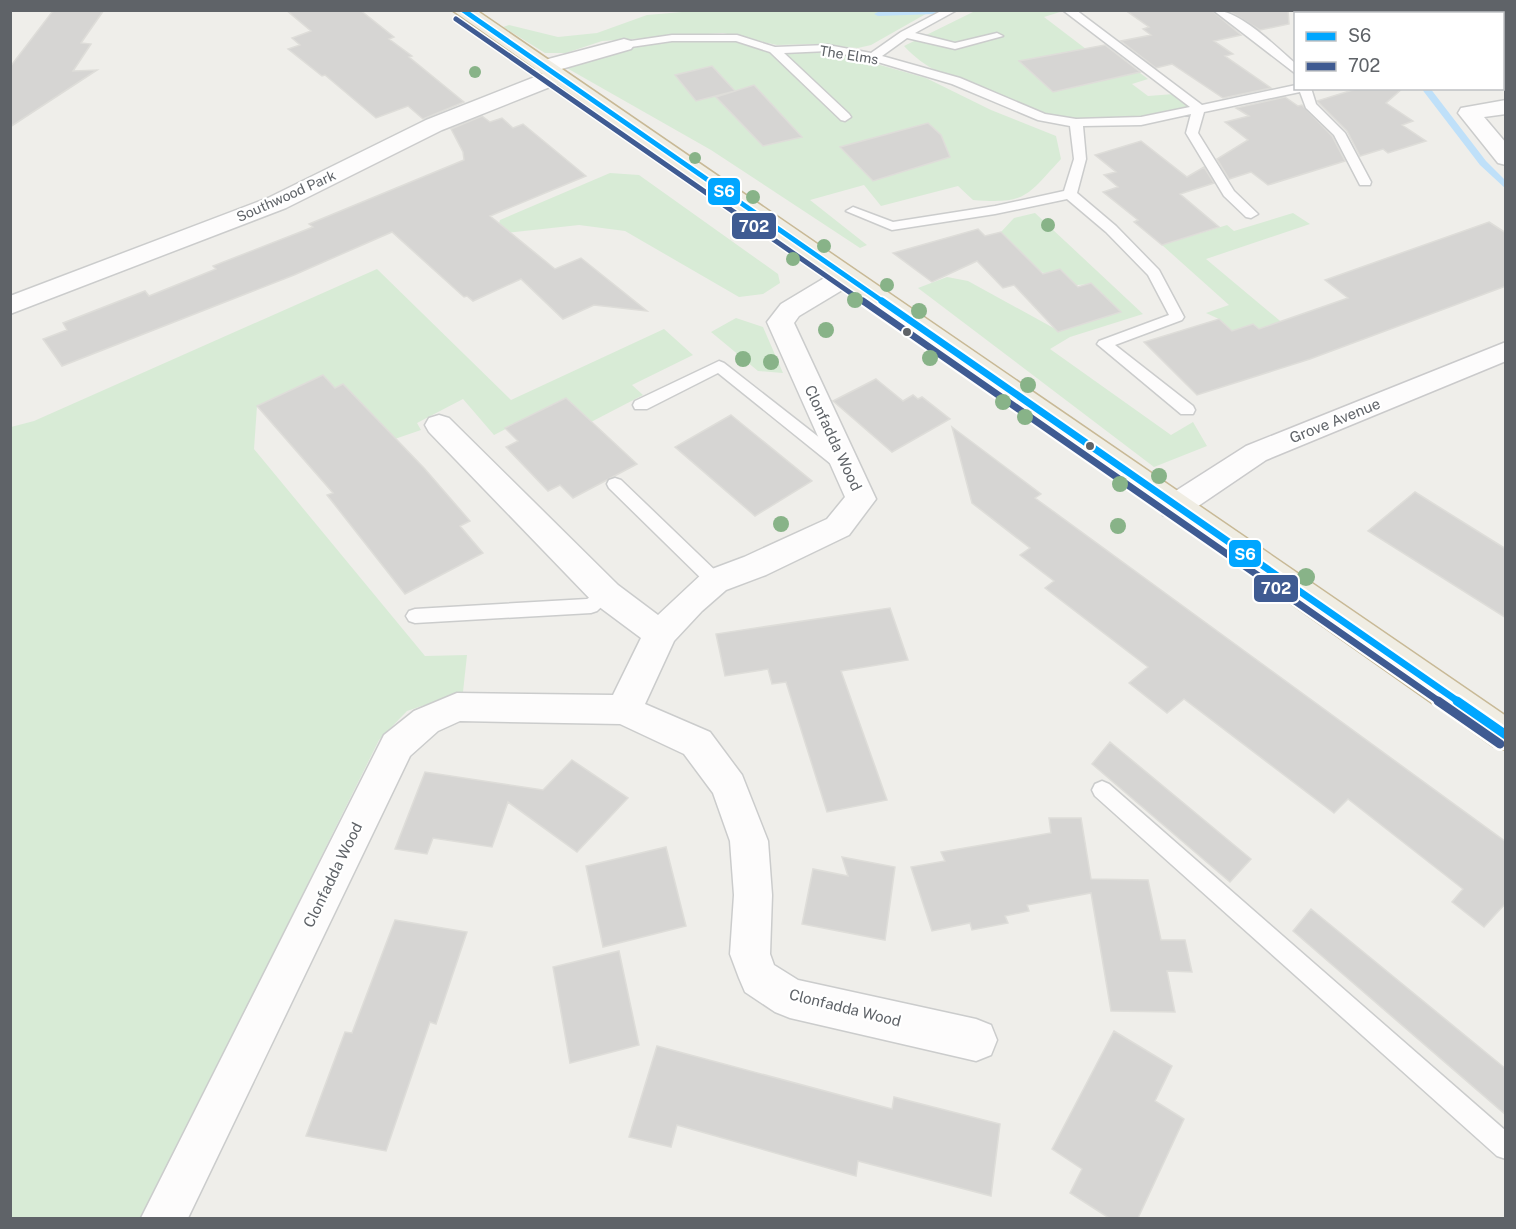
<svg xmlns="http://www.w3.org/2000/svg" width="1516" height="1229" viewBox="0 0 1516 1229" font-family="'Public Sans',sans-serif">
<rect width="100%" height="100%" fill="#efeeea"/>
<path fill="#d8ebd6" d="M694 11H931L871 45 858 48 815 44 777 45 723 33 602 41 566 53H545L503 27 509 25 558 37 597 33 647 15Z
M975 11H1058L1060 12 1044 17 1086 49 1103 45 1148 79 1132 84 1148 96 1174 94 1192 110C1144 120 1091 132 1042 117 1020 111 999 99 978 91 951 79 924 68 904 46Z
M674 41H736L772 52 827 50 926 78 991 110 1056 136 1061 159C1026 197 1026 204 973 200L958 186 881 206 864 185 810 200 867 245 860 248 711 150 565 67 627 47Z
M610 173 639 175 778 274 780 283 763 294 739 297 625 231 579 225 496 234 500 220Z
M1035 213 1143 314 1070 337 1050 349 1171 435 1193 422 1207 446 1154 467 918 288 947 277 968 281 1059 331 1103 294 1091 283C1053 294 1025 257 1001 232L1014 218Z
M1293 213 1310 224 1206 259 1291 330 1232 331 1219 319 1206 313 1229 305 1162 245 1227 225 1234 231Z
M377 269 511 400 664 329 693 355 632 385 643 395 591 422 565 398 494 435 463 399 417 423 421 430 386 442 343 384 335 388 323 375 257 406 254 449 425 656 467 655 463 692 407 711 379 740 142 1218H11V427L34 421Z
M736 318 763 327 783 373 758 371 711 332Z"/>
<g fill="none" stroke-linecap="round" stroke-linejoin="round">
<path fill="#bfe0f9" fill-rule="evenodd" d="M915 10 939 12 935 14 878 16 874 14 878 12Z
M1384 10H1392L1393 14H1385Z
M1421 88H1430L1486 161 1506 181V189L1480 165Z"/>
</g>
<path fill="#d6d5d3" stroke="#deddd9" stroke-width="1.5" d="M57 10H104L81 43 91 44 73 71 97 70 10 127V67L52 12Z
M286 10H360L394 37 389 39 412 56 409 57 464 102 423 119 408 106 376 118 325 75 322 76 288 49 300 45 292 38 311 31Z
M1125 10H1211L1241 35 1214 41 1233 54 1225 56 1271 88 1223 98 1172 64 1156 68 1121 41 1151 35 1143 29 1149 27Z
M1227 10H1288L1289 24 1260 30Z
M1105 45 1140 72 1053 92 1019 61Z
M712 66 735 91 696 101 675 75Z
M754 85 802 137 763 146 716 97Z
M1359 88H1403L1386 103 1413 121 1402 125 1426 141 1388 153 1383 149 1360 156 1347 131 1317 101Z
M1285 97 1298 106 1302 105 1332 136 1345 161 1268 185 1251 172 1229 179 1217 159 1248 140 1225 122 1249 116 1236 108Z
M482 116 490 122 502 118 513 128 523 124 586 176 490 216 555 269 581 258 647 311 594 305 563 319 521 279 473 301 467 296 464 297 392 232 294 275 62 366 43 339 67 330 63 323 145 291 149 296 216 269 213 266 313 227 309 224 464 160 463 152 451 129Z
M928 123 941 135 950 157 873 181 840 147Z
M1141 141 1187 177 1204 167 1214 183 1180 194 1219 227 1162 245 1134 222 1138 220 1103 192 1118 187 1104 175 1116 172 1095 155Z
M1489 222 1506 233V286L1310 359 1197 395 1144 342 1219 319 1232 331 1253 324 1259 329 1348 298 1325 280Z
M978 229 985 236 1001 232 1043 274 1060 269 1078 287 1091 283 1121 312 1058 332 1014 285 1003 288 977 261 932 282 893 253Z
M323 375 335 388 343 384 424 468 470 521 460 526 483 553 405 594 327 495 333 493 257 406Z
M876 379 903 401 913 395 918 399 922 397 950 419 892 452 833 401Z
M566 398 637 464 573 498 560 485 548 491 506 447 518 441 505 428Z
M731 415 812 481 755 516 675 447Z
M952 427 1041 494 1035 498 1506 842V903L1484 927 1452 902 1463 889 1348 799 1334 813 1184 699 1167 713 1129 683 1148 667 1045 588 1054 581 1020 555 1030 548 972 503Z
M1415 492 1506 549V618L1368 531Z
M890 608 908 660 841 671 887 800 827 812 786 682 772 684 768 669 725 676 716 634Z
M1110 742 1251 859 1230 882 1092 764Z
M572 760 628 798 577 852 508 802 492 847 433 838 427 854 395 849 425 772 543 790Z
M1049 818H1081L1091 879 1148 880 1161 940H1185L1192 972 1167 971 1175 1012 1111 1011 1091 893 1027 905 1029 911 1005 916 1008 923 972 930 970 923 932 931 911 867 945 861 941 852 1051 833Z
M666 847 686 926 603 947 586 866Z
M842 857 895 867 885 940 802 924 813 869 848 876Z
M1311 909 1506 1069V1115L1293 931Z
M395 920 467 932 436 1024 430 1022 386 1151 306 1136 345 1032 352 1033Z
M619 951 639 1045 570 1063 553 967Z
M1114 1031 1172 1066 1155 1101 1184 1119 1138 1218H1109L1070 1193 1082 1169 1052 1149Z
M657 1046 892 1109 894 1097 1000 1124 991 1196 858 1161 856 1176 677 1125 671 1147 629 1137Z"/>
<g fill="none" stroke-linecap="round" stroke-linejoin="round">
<g stroke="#cbcccc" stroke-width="3">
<path id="lane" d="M943 10H957L915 33 955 43 997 33 1003 36 955 49 907 38 882 56 960 78 1045 114 1076 119 1141 117 1190 107 1064 11 1076 10 1202 105 1296 85V88H1311L1316 104 1345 133 1371 182 1370 185H1360L1334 135 1306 108 1300 92 1204 112 1198 133 1234 191 1258 214 1251 218 1246 217 1224 196 1186 133 1191 114 1141 125 1083 126 1086 159 1077 193 1116 226 1159 270 1184 317 1182 320 1115 345 1193 406 1195 410 1193 414H1181L1097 344 1099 341 1169 315 1148 275 1106 232 1067 199 995 214 892 230 846 211 853 207 893 222 995 206 1064 191 1074 159 1070 126 1038 120 952 84 871 60 828 51 784 53 849 114 851 117 845 121 841 120 770 52 736 41H672L624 48 618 45 624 42 672 35H737L775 47 828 45 871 53 901 32Z
M1213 10C1240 10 1275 46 1296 64V74Z
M719 361 724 363 848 460 850 464 848 468H836L718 373 647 409H635L633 405 635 401Z
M615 478 621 480 721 576 724 581 721 586H709L609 488 607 484 609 480Z
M606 587 612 589 615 594 597 611 591 613 415 623 409 621 406 616 409 611 415 609 587 599Z
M1102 781 1109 784 1506 1131V1159L1497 1156 1095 796 1092 790 1095 784Z"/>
</g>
<g stroke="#cbcccc" stroke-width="3">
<path id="street" d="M624 39 631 41 634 45 631 49 558 70 568 76 565 81 442 130 286 208 10 314V296L268 198 426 120 545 73 537 72 534 67 537 62Z
M1506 100V114L1484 117 1506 143V165L1498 163 1458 113 1461 108Z
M845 269 854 271 858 277 854 283 799 316 794 323 876 499 849 535 766 575 726 590 702 611 674 641 645 704 710 732 742 775 768 841 772 895 770 954 774 965 798 980 976 1019 991 1025 997 1040 991 1055 976 1061 790 1018 775 1012 745 992 739 978 730 954 734 895 730 841 713 793 684 754 620 724 460 721 438 731 410 756 188 1218H141L384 735 414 711 457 693 613 695 641 638 594 603 429 432 425 425 429 418 439 415 449 418 618 585 658 615 704 572 744 557 827 519 845 497 767 322 781 304 836 271Z"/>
</g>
<g stroke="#cacacb" stroke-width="3">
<path id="secondary" d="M1506 342V361L1266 460 1185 515 1174 518 1163 515 1159 507 1163 499 1246 446Z"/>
</g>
<g stroke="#c8b996" stroke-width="3">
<path id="highway" d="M452 10H476L1506 716V750L1493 746Z"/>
</g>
<use href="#lane" fill="#fdfcfc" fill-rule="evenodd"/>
<use href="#street" fill="#fdfcfc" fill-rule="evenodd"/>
<use href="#secondary" fill="#fdfcfc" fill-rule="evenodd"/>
<use href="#highway" fill="#f0ede3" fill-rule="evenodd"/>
<g stroke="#fff" stroke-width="8">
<path id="bus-1-far2" d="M463 10 885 303"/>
</g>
<g stroke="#fff" stroke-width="11">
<path id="bus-1-far1" d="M882 301 1459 702"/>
</g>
<g stroke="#fff" stroke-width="14">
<path id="bus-1" d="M1457 701 1506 735"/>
</g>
<g stroke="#fff" stroke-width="8">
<path id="bus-2-far2" d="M456 19 865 303"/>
</g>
<g stroke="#fff" stroke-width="11">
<path id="bus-2-far1" d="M863 301 1440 702"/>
</g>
<g stroke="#fff" stroke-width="14">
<path id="bus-2" d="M1438 701 1500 744"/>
</g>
<use href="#bus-1-far2" stroke="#00a6ff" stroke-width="5"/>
<use href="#bus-1-far1" stroke="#00a6ff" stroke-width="7"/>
<use href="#bus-1" stroke="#00a6ff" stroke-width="9"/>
<use href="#bus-2-far2" stroke="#3f5b92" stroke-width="5"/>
<use href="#bus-2-far1" stroke="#3f5b92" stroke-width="7"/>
<use href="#bus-2" stroke="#3f5b92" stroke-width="9"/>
</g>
<g fill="#88b388">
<circle cx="475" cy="72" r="6"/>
<circle cx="695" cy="158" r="6"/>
<circle cx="753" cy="197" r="7"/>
<circle cx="1048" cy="225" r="7"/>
<circle cx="824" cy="246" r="7"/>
<circle cx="793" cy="259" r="7"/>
<circle cx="887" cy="285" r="7"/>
<circle cx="855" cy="300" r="8"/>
<circle cx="919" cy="311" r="8"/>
<circle cx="826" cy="330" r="8"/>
<circle cx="930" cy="358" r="8"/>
<circle cx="743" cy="359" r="8"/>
<circle cx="771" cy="362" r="8"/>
<circle cx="1028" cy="385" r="8"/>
<circle cx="1003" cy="402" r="8"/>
<circle cx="1025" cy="417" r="8"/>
<circle cx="1159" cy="476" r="8"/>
<circle cx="1120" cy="484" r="8"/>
<circle cx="781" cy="524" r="8"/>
<circle cx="1118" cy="526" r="8"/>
<circle cx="1306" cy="577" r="9"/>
</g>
<g fill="#5f6368" stroke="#fff" stroke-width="2">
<circle cx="907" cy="332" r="5"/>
<circle cx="1090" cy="446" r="5"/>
</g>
<g text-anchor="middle" stroke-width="4.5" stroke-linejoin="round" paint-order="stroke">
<g font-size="14" fill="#5f6368" stroke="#fff">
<text transform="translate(849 55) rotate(9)" y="5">The Elms</text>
<text transform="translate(286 196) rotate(-24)" y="5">Southwood Park</text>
</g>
<g font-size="15" fill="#5f6368" stroke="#fff">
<text transform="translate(1335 421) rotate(-22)" y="5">Grove Avenue</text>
<text transform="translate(833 438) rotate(65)" y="5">Clonfadda Wood</text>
<text transform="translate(333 875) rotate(-64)" y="5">Clonfadda Wood</text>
<text transform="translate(845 1008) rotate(14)" y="5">Clonfadda Wood</text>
</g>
</g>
<g stroke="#fff" stroke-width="2">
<rect x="707" y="177" width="34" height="29" rx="6" fill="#00a6ff"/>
<rect x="731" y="212" width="46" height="28" rx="6" fill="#3f5b92"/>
<rect x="1228" y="539" width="34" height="29" rx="6" fill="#00a6ff"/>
<rect x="1253" y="574" width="46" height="29" rx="6" fill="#3f5b92"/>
</g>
<g font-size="16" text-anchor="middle" font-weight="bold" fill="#fff">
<text x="724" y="197">S6</text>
<text x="754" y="232">702</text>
<text x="1245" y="560">S6</text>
<text x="1276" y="594">702</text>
</g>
<rect width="1516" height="1229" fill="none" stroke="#5f6368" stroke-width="24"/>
<rect x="1294" y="12" width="210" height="78" fill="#ffffff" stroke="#bfc1c3" stroke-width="1.5"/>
<rect x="1306" y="32" width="30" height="9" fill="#00a6ff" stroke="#bfc1c3" stroke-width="1.5"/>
<text x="1348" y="42" font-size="18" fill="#5f6368">S6</text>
<rect x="1306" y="62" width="30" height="9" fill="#3f5b92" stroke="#bfc1c3" stroke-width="1.5"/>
<text x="1348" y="72" font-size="18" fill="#5f6368">702</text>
</svg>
